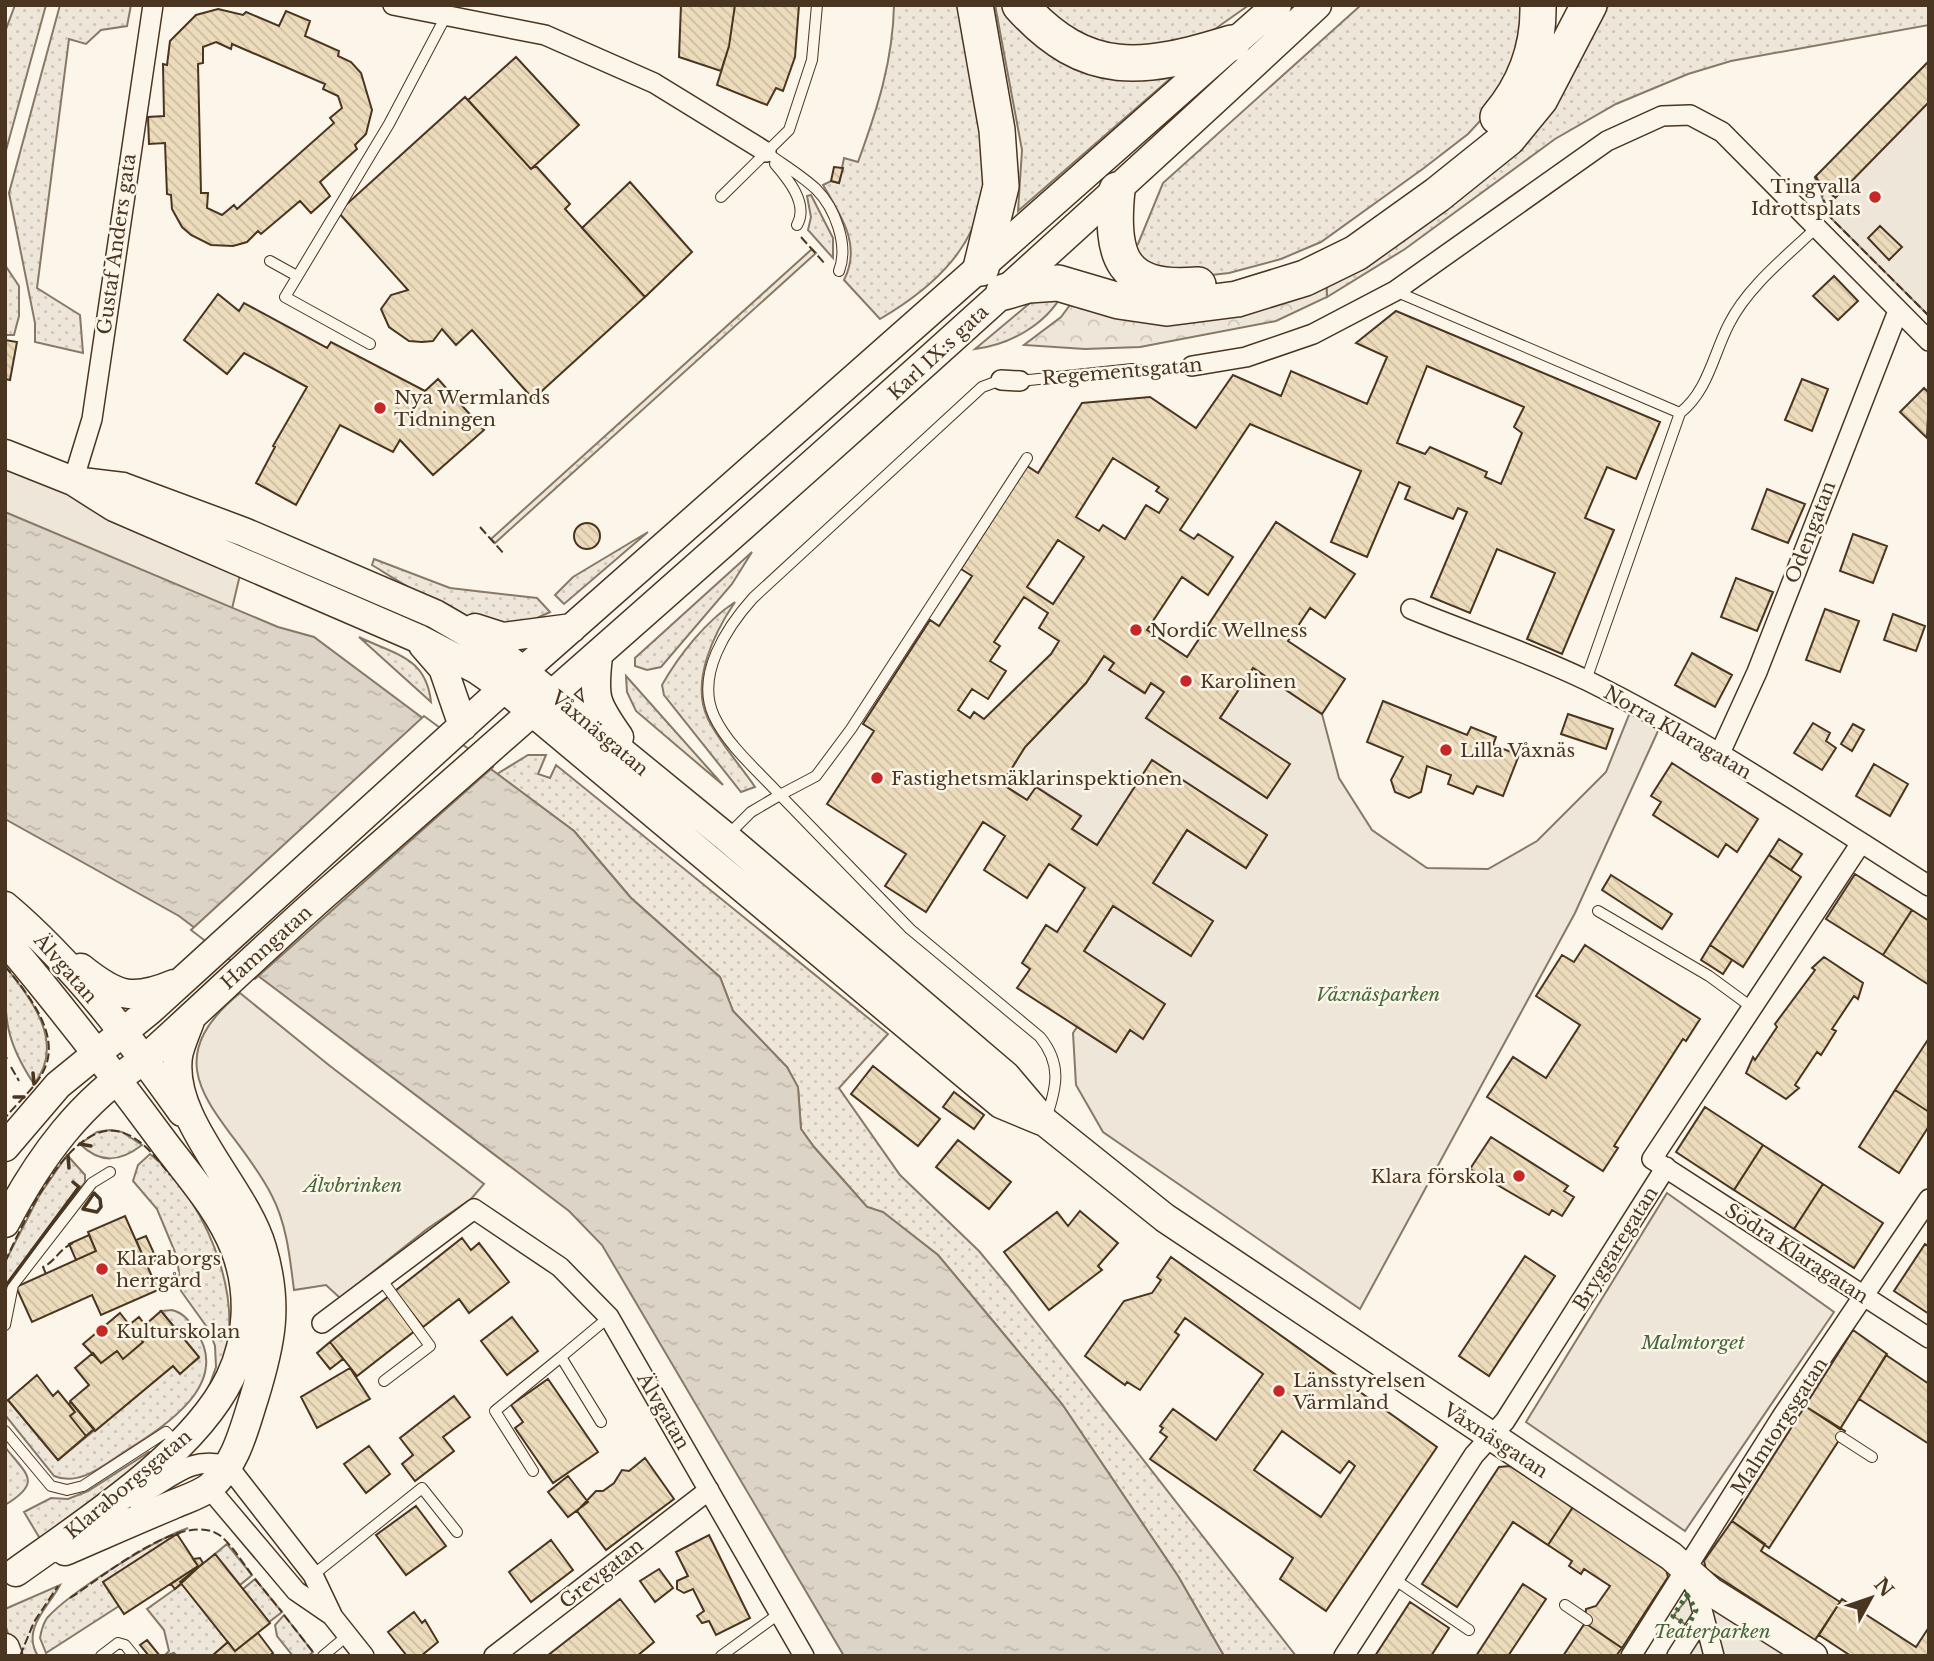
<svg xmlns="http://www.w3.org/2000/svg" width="1934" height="1661" viewBox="0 0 1934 1661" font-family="'Libre Baskerville',serif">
<defs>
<pattern id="grass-dots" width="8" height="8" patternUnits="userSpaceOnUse" patternTransform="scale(1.75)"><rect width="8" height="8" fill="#ede6d9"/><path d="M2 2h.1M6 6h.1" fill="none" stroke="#cdc6ba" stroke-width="1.8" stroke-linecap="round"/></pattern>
<pattern id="forest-crowns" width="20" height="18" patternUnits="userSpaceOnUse" patternTransform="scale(1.75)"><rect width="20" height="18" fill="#ede6d9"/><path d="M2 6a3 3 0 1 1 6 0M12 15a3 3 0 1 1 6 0" fill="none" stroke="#cdc6ba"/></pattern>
<pattern id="water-ripples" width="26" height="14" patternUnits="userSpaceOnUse" patternTransform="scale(1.75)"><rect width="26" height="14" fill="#dcd4c6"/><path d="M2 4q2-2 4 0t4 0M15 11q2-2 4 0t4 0" fill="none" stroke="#beb7aa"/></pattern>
<pattern id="building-back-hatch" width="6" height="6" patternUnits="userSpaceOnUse" patternTransform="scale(1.75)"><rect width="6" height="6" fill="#ecdcbc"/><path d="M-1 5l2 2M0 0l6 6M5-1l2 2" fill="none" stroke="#ccbda1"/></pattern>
</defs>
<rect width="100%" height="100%" fill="#fbf6e9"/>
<path fill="url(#grass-dots)" stroke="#887966" stroke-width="2" d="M15 5H46L5 154V32Z
M60 5H131L127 26 101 30 86 44 69 39 37 288 80 315 83 353 35 342V323L9 193Z
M894 5H960C987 145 1025 234 880 319L844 280C862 245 841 216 823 185L831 181 839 183 844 158 858 162C877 110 893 61 894 5Z
M995 5H1004L1179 71 1018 211 1022 150Z
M1036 5H1249L1215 29 1178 47 1109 52Z
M1361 5H1528V37L1493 107 1468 134 1424 168 1321 242 1281 259 1229 273 1194 277 1159 275 1130 249 1138 244 1163 183Z
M1609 5H1929V25L1731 61 1688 74 1616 104 1555 139 1405 249 1327 297 1326 279 1441 203Z
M811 195 833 238V258L808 230 811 217 807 196Z
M812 249 816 253 495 543 491 539Z
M5 265 19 286V316L14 335H5Z
M1063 293C1046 325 1009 345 975 349L1030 303Z
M648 532 564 604 555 595 573 577Z
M752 552 732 584 661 667 647 670 635 666V658Z
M374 559 450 588 537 598 550 612C536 619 515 628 499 626 460 621 405 585 372 565Z
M735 602C714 633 690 682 708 719 720 743 740 765 755 787L741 792 664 695 662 685C679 655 706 621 735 602Z
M359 637C396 655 426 657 431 702Z
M626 676 723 785 636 711 627 692Z
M528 755H546L538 774 550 778 556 765 888 1034 839 1088 900 1175 979 1251 1008 1286 1296 1656H1224L1178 1576 1062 1404 938 1255 883 1213 867 1207 814 1147 801 1129 798 1088 787 1067 733 1011 720 977 631 898 574 831 497 774Z
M5 966C32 1000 66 1043 34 1084 4 1039 5 1018 5 966Z
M109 1130 122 1132 142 1145C120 1162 100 1164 80 1144L97 1132Z
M150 1154C208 1199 260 1325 208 1389L216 1367 215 1346 209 1330 181 1291 177 1257 157 1209 133 1181 138 1165Z
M67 1155 85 1175V1182L9 1282 5 1301V1262L39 1196Z
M172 1310C184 1313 189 1321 196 1331 232 1384 165 1426 127 1450 105 1464 80 1487 54 1476L5 1415V1403L8 1400 58 1460 173 1366 180 1373 199 1358 161 1311Z
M5 1447C27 1475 43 1482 5 1505Z
M149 1452 154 1455 42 1542 24 1512 51 1498 68 1499 88 1491Z
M188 1528 103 1582 119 1606 46 1653 40 1638C41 1632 43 1624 47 1618 70 1592 154 1540 188 1528Z
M227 1544 252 1575 240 1585 215 1554Z
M255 1579 282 1612 269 1622 243 1589Z
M182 1584 228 1642 212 1656H177L174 1653 164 1656 169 1651 164 1630 147 1609Z
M60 1585C48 1608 21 1629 38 1656H15L5 1624V1609Z
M284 1615 313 1652 308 1656H293L277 1636 275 1625Z"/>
<path fill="url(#forest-crowns)" stroke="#887966" stroke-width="2" d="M1326 279 1327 297 1276 321 1140 347 1085 349 1024 345 1061 317 1076 297Z"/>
<path fill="#ede6d9" stroke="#887966" stroke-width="2" d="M1929 61V316L1829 216 1815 178Z
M5 466 243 562 231 613 5 520Z
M1104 656 1114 663 1110 670 1144 693 1151 683 1164 692 1146 718 1267 798 1289 764 1220 718 1253 668 1322 714 1339 778 1372 830 1427 868 1488 869 1537 841 1606 772 1631 710 1663 720 1575 913 1360 1309 1103 1132 1076 1085 1073 1033 1077 1027 1116 1052 1130 1030 1143 1038 1084 951 1113 906 1213 921 1153 883 1187 830 1246 868 1267 835 1152 761 1097 845 1072 829 1081 816 1037 787 1027 800 1002 784 1025 747 1086 683Z
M240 993 330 1066 484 1184 471 1199 427 1229 340 1298 326 1285 294 1290C290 1259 287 1225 272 1196 233 1118 143 1072 240 993Z
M1667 1193 1834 1312 1685 1531 1526 1422Z
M1692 1593 1793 1656H1669L1688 1626 1673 1616Z"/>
<path fill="url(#water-ripples)" stroke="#887966" stroke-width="2" d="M5 512 278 627 314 637 574 831 631 898 720 977 733 1011 787 1067 798 1087 801 1129 814 1147 867 1207 883 1212 938 1255 1062 1404 1178 1576 1224 1656H844L602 1245 569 1211 179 916 5 819Z"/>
<path fill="#fbf6e9" stroke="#887966" stroke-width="2" d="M424 716 493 767 255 979 191 930Z"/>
<path fill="url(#building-back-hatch)" stroke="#4a3520" stroke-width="2" fill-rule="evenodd" d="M681 5H735L729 46 721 71 679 57Z
M735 5H799L795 57 783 91 776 88 767 105 717 85 729 46Z
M218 9 243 15 246 12 279 26 286 11 310 21 305 36 339 51 338 56 351 62 361 73 372 110 366 134 355 145 357 149 320 182 330 196 311 213 300 201 261 234 258 231 247 242 233 246 211 245 191 235 182 227 172 209 171 195 167 194 165 143 149 144 148 117 164 116 163 64 167 65 170 41 196 15ZM216 42 231 49 232 44 325 84 323 89 338 96 342 108 330 118 334 123 237 209 234 205 222 215 207 208 208 193H201L198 64 203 63V47Z
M516 57 579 125 531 169 468 100Z
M1929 61V102L1835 198 1815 177Z
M465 97 531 169 536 166 570 204 565 209 645 297 533 399 472 330 456 345 442 329 433 341 422 342 409 341 389 327 381 309 391 295 408 290 338 212Z
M834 167 843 168 839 183 831 181Z
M630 182 692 252 645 297 582 228Z
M1880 226 1902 247 1889 260 1868 238Z
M1834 276 1858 301 1838 320 1813 296Z
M218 294 239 311 244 303 327 348 331 342 425 391 438 379 484 430 433 475 400 440 393 452 340 425 296 505 256 483 275 447 273 446 307 387 244 353 227 374 184 340Z
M1396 311 1660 422 1636 479 1607 467 1585 518 1614 530 1562 654 1527 639 1555 573 1497 549 1470 613 1431 597 1467 512 1458 508 1453 519 1405 499 1410 487 1399 482 1367 557 1331 542 1361 471 1250 424 1180 530 1194 539 1198 534 1233 557 1208 595 1182 577 1147 630 1187 657 1276 522 1355 574 1325 618 1310 608 1288 641 1345 679 1322 714 1253 668 1220 718 1290 764 1267 798 1146 718 1164 692 1151 683 1145 693 1109 670 1114 663 1104 656 1086 683 1025 747 1002 784 1027 800 1036 787 1081 816 1072 829 1097 845 1152 760 1267 835 1246 868 1187 830 1153 883 1213 921 1191 956 1113 906 1084 951 1165 1004 1143 1039 1130 1030 1116 1052 1017 988 1030 969 1022 963 1046 925 1057 932 1085 888 1049 864 1027 898 1007 885 984 870 1005 836 983 822 926 912 885 886 906 854 827 804 874 731 863 724 930 620 939 626 972 576 961 569 1027 466 1038 473 1082 403 1150 397 1196 428 1233 375 1281 396 1291 371 1367 404 1387 357 1356 343ZM1427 366 1524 407 1514 427 1522 433 1501 484 1485 477 1487 472 1430 447 1425 454 1397 443ZM1113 458 1159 487 1156 491 1168 499 1159 513 1146 505 1125 539 1103 525 1099 531 1076 517ZM1058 540 1084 557 1053 604 1027 587ZM1024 597 1048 613 1039 628 1059 641 1051 654 984 719 974 712 970 718 958 710 972 689 988 699 1006 671 990 661 1000 646 994 642Z
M5 340 17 342 10 380 5 379Z
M1802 379 1828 389 1812 431 1785 420Z
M1924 388 1929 393 1927 438 1900 412Z
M1767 489 1805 504 1788 543 1752 529Z
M574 536a13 13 0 1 1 26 0a13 13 0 1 1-26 0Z
M1853 534 1887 546 1873 583 1840 571Z
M1736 578 1773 592 1757 631 1721 617Z
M1825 609 1859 621 1840 672 1806 660Z
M1893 614 1925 626 1916 651 1884 640Z
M1692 653 1732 675 1715 707 1675 685Z
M1383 701 1467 735 1471 727 1496 737 1493 745 1519 755 1503 796 1477 786 1473 794 1448 784 1451 775 1427 766 1421 792 1409 798 1395 792 1391 780 1403 757 1367 742Z
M1568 714 1613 729 1606 749 1561 734Z
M1813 723 1830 733 1826 741 1836 748 1822 770 1794 753Z
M1853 724 1864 730 1852 751 1841 744Z
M1672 763 1758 819 1737 852 1726 844 1718 857 1653 815 1661 802 1651 796Z
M1874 764 1908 784 1890 816 1856 796Z
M1779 839 1802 854 1791 870 1769 855Z
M1769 855 1801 877 1743 967 1710 945Z
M1855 874 1912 910 1883 955 1826 919Z
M1611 875 1672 914 1662 929 1602 890Z
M1912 910 1929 921V985L1883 955Z
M1585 945 1700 1019 1686 1041 1683 1039 1614 1146 1618 1148 1603 1171 1487 1097 1513 1057 1546 1078 1580 1025 1536 996 1562 955 1574 962Z
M1710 945 1732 960 1723 974 1701 960Z
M1824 957 1863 983 1858 999 1854 996 1832 1029 1836 1031 1821 1055 1817 1052 1795 1085 1799 1088 1786 1099 1746 1073 1753 1057 1755 1060 1777 1027 1775 1024 1815 970 1812 968Z
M1929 1038V1112L1895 1090Z
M873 1066 940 1119 918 1146 851 1094Z
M1895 1090 1929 1112V1126L1899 1173 1859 1147Z
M954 1092 984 1115 974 1129 943 1107Z
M1705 1107 1763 1145 1734 1190 1676 1152Z
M1491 1137 1568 1186 1564 1191 1574 1197 1562 1216 1552 1210 1549 1215 1470 1169Z
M958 1140 1011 1182 989 1209 936 1167Z
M1763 1145 1823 1184 1794 1229 1734 1190Z
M1823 1184 1883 1223 1854 1268 1794 1229Z
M1080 1211 1118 1243 1098 1266 1102 1270 1049 1310 1004 1252 1057 1212 1068 1226Z
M125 1216 158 1290 101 1315 92 1295 32 1322 16 1287 96 1251 88 1232Z
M89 1235 96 1251 76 1260 69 1244Z
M146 1236 157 1260 147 1265 136 1240Z
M462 1238 471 1250 479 1243 509 1282 469 1313 459 1299 423 1327 395 1291Z
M1925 1244 1929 1247V1314L1894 1291Z
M1525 1256 1555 1276 1489 1376 1459 1356Z
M1171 1257 1437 1447 1326 1611 1280 1579 1293 1558 1150 1459 1167 1437 1160 1432 1163 1428 1160 1426 1173 1409 1216 1440 1263 1374 1185 1318 1175 1332 1179 1335 1140 1390 1127 1382 1125 1385 1085 1356 1124 1301 1152 1293 1161 1280 1157 1277ZM1282 1431 1340 1473 1349 1461 1355 1466 1321 1517 1254 1470Z
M389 1296 416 1330 357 1376 330 1342Z
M161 1311 199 1357 180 1374 173 1366 95 1431 70 1401 89 1385 75 1368 93 1353 101 1363 117 1351 123 1359 143 1342 129 1325 139 1317 145 1325Z
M120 1313 143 1342 123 1359 117 1351 101 1363 83 1344Z
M512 1317 538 1351 507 1375 481 1341Z
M1853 1330 1887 1354 1840 1429 1805 1406Z
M330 1342 343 1359 330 1369 317 1353Z
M1886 1355 1929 1384V1444L1859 1399Z
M350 1368 370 1399 317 1428 301 1397Z
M37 1375 53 1396 58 1391 75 1412 70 1416 86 1436 58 1460 8 1400Z
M548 1379 598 1452 553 1483 515 1428 523 1422 511 1405Z
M454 1396 470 1417 443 1437 454 1451 415 1481 402 1464 413 1455 400 1438Z
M71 1402 94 1429 86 1436 70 1416 75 1412 69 1404Z
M1805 1406 1845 1431 1769 1548 1732 1521Z
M369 1446 390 1474 366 1493 344 1464Z
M645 1458 674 1499 606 1550 577 1511 596 1491H603L614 1483 622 1470 629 1471Z
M1510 1466 1573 1507 1548 1545 1513 1522 1457 1607 1422 1584 1499 1467Z
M568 1476 588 1502 568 1517 548 1492Z
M416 1506 446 1546 406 1575 376 1535Z
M1573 1507 1666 1569 1668 1577 1622 1648 1585 1623 1586 1609 1596 1606 1610 1586 1584 1569 1581 1574 1569 1566 1572 1561 1548 1545Z
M1732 1521 1765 1544 1761 1551 1840 1602 1815 1640 1706 1569 1704 1561Z
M177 1534 198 1566 124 1614 103 1582Z
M709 1535 750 1618 716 1635 709 1621 702 1623 697 1616 704 1611 693 1589 684 1593 677 1589V1581L688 1576 676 1552Z
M551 1540 573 1570 531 1602 509 1572Z
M215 1554 270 1623 235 1651 180 1582Z
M200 1558 203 1563 175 1589 171 1584 198 1566 193 1559Z
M659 1569 673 1588 655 1602 640 1581Z
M1523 1584 1546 1599 1508 1656H1476Z
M620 1599 654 1642 637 1656H547Z
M1842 1599 1916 1647 1929 1627V1656H1851L1819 1635Z
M1410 1602 1449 1628 1431 1656H1375Z
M414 1612 422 1623 425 1620 438 1642 421 1656H407L388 1632Z
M1585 1623 1622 1648 1616 1656H1563Z
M258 1633 273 1653 269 1656H212L228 1642 235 1651Z
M147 1640 160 1656H149L140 1645Z"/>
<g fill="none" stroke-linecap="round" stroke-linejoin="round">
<g stroke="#4a3520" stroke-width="12">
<path id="lane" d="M766 152C782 164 801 175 816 189 835 208 849 245 839 271
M775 164C788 179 809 204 797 225
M721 197 789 130 812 60 817 5
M270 261 297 276
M1395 291 1680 413
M370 344 285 297 389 124 447 14
M1020 381 1132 369 1153 372 1192 366
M1027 458 851 729 816 776 780 795 910 929 1040 1037C1062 1064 1057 1087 1046 1118
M1586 680 1680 413C1708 391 1713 355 1729 324 1748 286 1787 256 1817 227
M728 835 751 812 780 795C758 771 728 746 714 716 695 675 727 627 753 598L982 387 1001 380
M1598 911 1709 976 1750 1006
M381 1279 430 1346 384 1381
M5 1325 13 1285 92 1183 110 1172
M601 1422 561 1357 609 1317
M5 1431 51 1486 67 1490 83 1486 166 1432 178 1445
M1841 1437 1872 1457
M533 1471 495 1411 561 1357
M313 1575 422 1488 457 1532
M1394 1579 1469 1630
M1565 1605 1587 1620
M101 1656 118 1643 125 1645 134 1656
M323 1656 348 1635
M721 1656 780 1613"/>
</g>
<g stroke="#4a3520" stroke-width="22">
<path id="street" d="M393 5 545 35 654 83 766 152
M1192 366 1246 357 1313 334 1395 291 1607 141 1662 116 1690 115 1722 132 1929 341
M1001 380 1020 381
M73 481 92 419 153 5
M1411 609C1469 633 1531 653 1588 681 1707 740 1817 815 1929 886
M1720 753 1757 672 1898 311
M1861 843 1652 1159 1929 1338
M322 1323 474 1209 560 1267 609 1317 804 1656
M209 1488 296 1591 331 1615
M134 1498C169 1482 187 1454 228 1466L313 1575 333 1617 364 1656
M1689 1575 1698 1594 1714 1656
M494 1656 709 1490
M1344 1656 1474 1455 1505 1421 1666 1167
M1631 1656 1781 1418 1929 1199
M1677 1656 1702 1617"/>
</g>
<g stroke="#4a3520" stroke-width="31">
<path id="secondary" d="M5 454 73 481 114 507 417 638 476 669 505 689 1001 1104 1042 1121
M73 481 123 487 244 532 435 614 497 650 726 837 1006 1076 1045 1122 1165 1218 1671 1556 1710 1591 1813 1656
M475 628 503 637 572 628
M423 645 443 668 463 726
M598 656C593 698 595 703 619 737
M5 906C74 964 130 1039 182 1112
M5 940C60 1005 111 1071 162 1140 188 1175 219 1208 235 1249 251 1291 249 1338 230 1378 193 1454 84 1523 16 1572
M81 968C116 996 131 1002 174 984
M5 1147 58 1085 149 1011 524 670 1277 5
M5 1223C40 1156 81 1101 144 1060 205 1005 264 948 325 894 659 601 992 308 1317 5
M65 1551C100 1536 136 1520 172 1505 183 1500 200 1495 210 1487 236 1465 244 1429 254 1398 271 1343 279 1305 262 1248 244 1186 169 1121 178 1056 180 1045 186 1032 190 1021
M5 1648 8 1656"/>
</g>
<g stroke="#4a3520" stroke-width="38">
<path id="highway" d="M975 5 997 130 1001 186 981 268
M1020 5C1087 80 1144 70 1232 43
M1498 117C1526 84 1539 48 1538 5
M1117 190C1110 256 1121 292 1198 285
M1004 292 1028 285 1058 283 1119 301 1167 308 1237 299 1305 278 1356 253 1437 195 1508 138 1540 99 1589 5"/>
</g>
<use href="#lane" stroke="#fbf6e9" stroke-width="10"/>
<use href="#street" stroke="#fbf6e9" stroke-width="19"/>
<use href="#secondary" stroke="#fbf6e9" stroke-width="28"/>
<use href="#highway" stroke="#fbf6e9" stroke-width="35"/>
<path stroke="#436837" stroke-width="5" stroke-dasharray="3.5 5" stroke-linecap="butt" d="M1687 1595 1696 1610 1688 1626 1673 1616Z"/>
<path stroke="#4a3520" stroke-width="2" stroke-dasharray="9 3.5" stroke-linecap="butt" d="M1816 176 1829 216 1929 316
M801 237 826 265
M480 527 505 555
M5 966C27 993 63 1035 43 1072 34 1089 17 1103 5 1118
M5 1055 7 1059
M11 1067 19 1081
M5 1262C22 1225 70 1117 121 1132 142 1138 157 1159 170 1175
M46 1274 43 1267C55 1262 59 1249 73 1243
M255 1579 282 1612
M70 1598C102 1578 186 1506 222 1537 233 1547 243 1563 252 1575
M284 1615 313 1652
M20 1656 34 1622 58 1586"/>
<path stroke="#4a3520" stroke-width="3.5" d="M33 1073 34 1084
M14 1097H24
M80 1144 91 1146
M68 1156 69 1168
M94 1193 100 1199 101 1207 97 1212 83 1209Z
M5 1287 79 1187 73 1182"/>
</g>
<g fill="#c62828" stroke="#fbf6e9" stroke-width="2.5">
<circle cx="1875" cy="197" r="7"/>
<circle cx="380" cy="408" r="7"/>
<circle cx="1136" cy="630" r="7"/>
<circle cx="1186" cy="681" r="7"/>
<circle cx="1446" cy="750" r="7"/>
<circle cx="877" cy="778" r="7"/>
<circle cx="1519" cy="1176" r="7"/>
<circle cx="102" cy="1269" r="7"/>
<circle cx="102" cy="1331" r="7"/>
<circle cx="1279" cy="1391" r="7"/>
</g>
<g text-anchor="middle" stroke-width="5" stroke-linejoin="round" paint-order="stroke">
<g font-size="19" fill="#4a3520" stroke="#fbf6e9" text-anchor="start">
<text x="1861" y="193" text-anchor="end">Tingvalla<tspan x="1861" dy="22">Idrottsplats</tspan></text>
<text x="394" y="404">Nya Wermlands<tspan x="394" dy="22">Tidningen</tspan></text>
<text x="1150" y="637">Nordic Wellness</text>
<text x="1200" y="688">Karolinen</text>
<text x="1460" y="757">Lilla Våxnäs</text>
<text x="891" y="785">Fastighetsmäklarinspektionen</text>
<text x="1505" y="1183" text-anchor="end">Klara förskola</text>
<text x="116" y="1265">Klaraborgs<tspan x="116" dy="22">herrgård</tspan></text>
<text x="116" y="1338">Kulturskolan</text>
<text x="1293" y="1387">Länsstyrelsen<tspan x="1293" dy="22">Värmland</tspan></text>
</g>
<g font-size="19" fill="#4a3520" stroke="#fbf6e9">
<text transform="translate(116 244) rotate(-82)" y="7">Gustaf Anders gata</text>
<text transform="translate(938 352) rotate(-43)" y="7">Karl IX:s gata</text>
<text transform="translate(1122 371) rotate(-5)" y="7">Regementsgatan</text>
<text transform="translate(1810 532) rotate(-69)" y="7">Odengatan</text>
<text transform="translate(1678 732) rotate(30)" y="7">Norra Klaragatan</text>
<text transform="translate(600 733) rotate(40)" y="7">Våxnäsgatan</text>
<text transform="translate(266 947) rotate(-42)" y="7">Hamngatan</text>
<text transform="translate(66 968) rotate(49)" y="7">Älvgatan</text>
<text transform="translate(1615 1248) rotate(-58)" y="7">Bryggaregatan</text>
<text transform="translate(1797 1253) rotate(33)" y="7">Södra Klaragatan</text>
<text transform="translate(664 1411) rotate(60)" y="7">Älvgatan</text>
<text transform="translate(1779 1426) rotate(-57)" y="7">Malmtorgsgatan</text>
<text transform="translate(1496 1440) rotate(33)" y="7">Våxnäsgatan</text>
<text transform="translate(128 1484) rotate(-40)" y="7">Klaraborgsgatan</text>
<text transform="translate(601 1573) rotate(-38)" y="7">Grevgatan</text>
</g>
<g font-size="19" font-style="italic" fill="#436837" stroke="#fbf6e9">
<text x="1378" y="1001">Våxnäsparken</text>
<text x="353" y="1192">Älvbrinken</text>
<text x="1693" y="1349">Malmtorget</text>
<text x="1712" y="1638">Teaterparken</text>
</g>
</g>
<rect width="1934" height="1661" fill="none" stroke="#4a3520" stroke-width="14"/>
<g transform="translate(1871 1598) rotate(50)" stroke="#fbf6e9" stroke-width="5" paint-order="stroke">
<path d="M0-5L12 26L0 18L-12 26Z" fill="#4a3520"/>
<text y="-10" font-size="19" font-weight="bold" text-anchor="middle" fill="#4a3520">N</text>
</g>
</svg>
